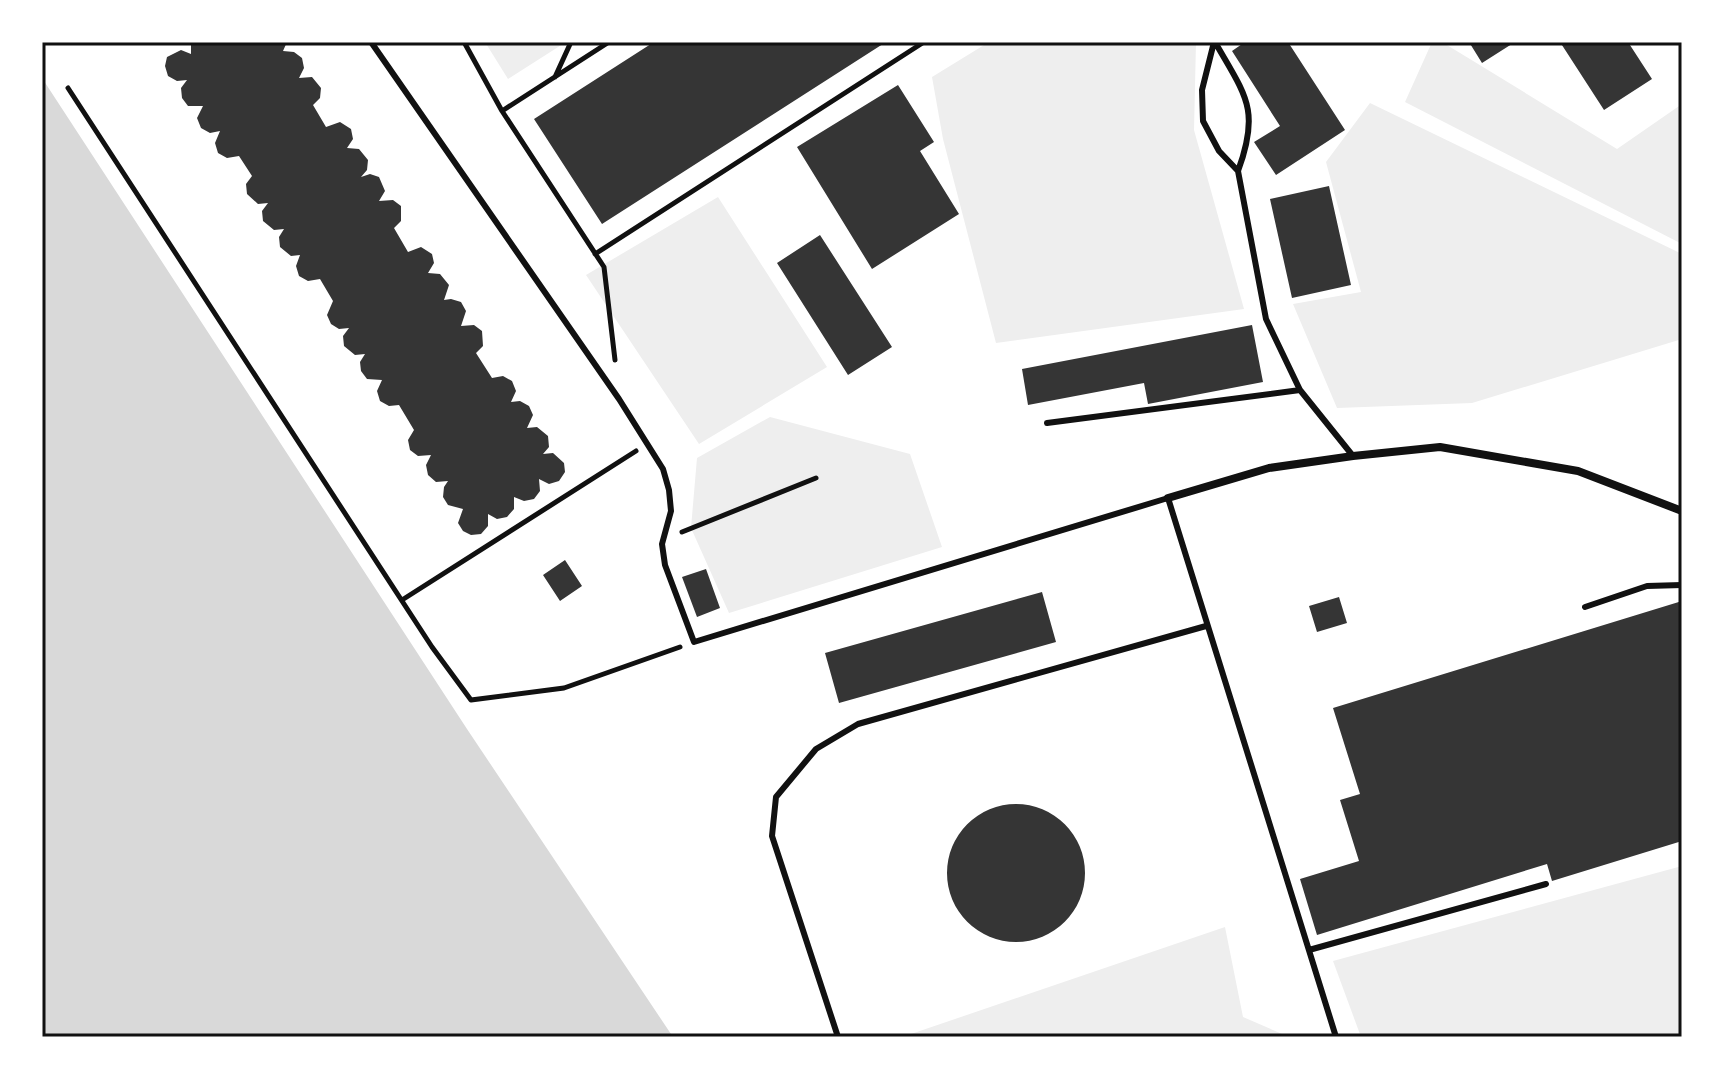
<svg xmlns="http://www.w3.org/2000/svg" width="1724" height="1079" viewBox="0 0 1724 1079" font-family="Arial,sans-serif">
<rect width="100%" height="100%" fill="#fff"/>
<path fill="#eee" d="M485 42H566L508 79Z
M989 42H1196L1194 130 1244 309 996 343 943 139 932 77Z
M1432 42H1442L1617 149 1682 104V244L1405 102Z
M1370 103 1682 254V339L1472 403 1337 408 1293 304 1361 292 1326 162Z
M718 197 827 367 699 444 586 275Z
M770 417 910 454 942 547 729 613 691 528 697 458Z
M1682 866V1037H1361L1333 961Z
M1225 927 1243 1017 1289 1037H909L911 1034Z"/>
<path fill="#d9d9d9" d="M42 78 467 729 673 1037H42Z"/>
<path fill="#353535" d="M191 42H287L283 51 294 52 302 58 304 68 299 78 312 77 321 88 320 98 313 105 326 127 340 122 351 129 353 139 347 148 359 149 368 160 367 170 361 177 370 174 379 177 385 191 379 201 393 200 401 206V221L394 228 408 252 421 247 432 254 434 263 428 273 440 274 449 285 444 300 451 299 461 302 466 311 461 326 474 325 482 331 483 346 476 353 492 378 503 376 512 381 516 391 511 402 520 401 529 406 533 415 527 428 537 427 548 436 549 447 543 454 553 453 564 463 565 472 559 481 549 484 539 479 540 491 534 499 524 501 514 497V509L507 517 497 519 488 514V526L481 534 471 535 463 531 458 523 463 509 448 505 443 497 444 487 448 481 436 482 428 475 426 465 431 455 418 456 410 450 408 440 414 430 399 405 389 406 380 401 377 391 382 380 367 379 361 371 360 362 365 354 355 355 344 346 343 336 349 328 339 329 331 324 327 315 333 301 320 279 308 281 299 276 296 266 300 255 291 256 280 247 279 237 284 229 274 230 263 221 262 211 268 203 258 204 247 194 246 184 252 176 239 156 227 158 218 153 215 143 220 131 210 133 201 128 197 118 203 106H188L182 98 181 88 187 80 177 81 168 76 165 66 167 57 181 50 191 54Z
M654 42H886L602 224 534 119Z
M1245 42H1288L1345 130 1276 175 1254 142 1280 126 1232 51Z
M1469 42H1515L1482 63Z
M1560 42H1628L1652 79 1604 110Z
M898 85 934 142 920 151 959 214 872 269 797 147Z
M1329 186 1351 285 1292 298 1270 199Z
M820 235 892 347 848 375 777 263Z
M1252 325 1263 382 1148 404 1144 383 1028 405 1022 369Z
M565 560 582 586 560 601 543 575Z
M706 569 720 608 697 617 682 577Z
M1042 592 1056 642 839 703 825 653Z
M1339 597 1347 623 1317 632 1309 606Z
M1682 601V841L1552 881 1547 864 1317 935 1300 879 1359 861 1340 800 1360 794 1333 708Z
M947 873a69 69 0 1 1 138 0a69 69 0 1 1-138 0Z"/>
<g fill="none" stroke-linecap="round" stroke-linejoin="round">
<path stroke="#111" stroke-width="5" d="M464 42 502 111 604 267 615 360
M555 77 571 42
M68 88 432 647 471 700 564 688 680 647
M502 111 609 42
M595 254 924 42
M682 532 816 478
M402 600 636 451"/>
<path stroke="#111" stroke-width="6" d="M371 42 619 399 663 469 669 490 671 511 662 544 665 565 694 642 1168 498 1336 1037
M1214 42 1202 90 1203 121 1219 151 1238 171 1266 319 1300 390 1353 456
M1215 42C1245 95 1261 109 1238 171
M1047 423 1300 390
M1585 607 1647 586 1682 585
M1309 950 1546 884
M838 1037 772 836 776 797 816 749 858 724 1206 626"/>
<path stroke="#111" stroke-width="8" d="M1168 498 1269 468 1353 456 1440 447 1578 471 1682 511"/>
</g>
<rect width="1724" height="1079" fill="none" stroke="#ffffff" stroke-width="88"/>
<rect x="44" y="44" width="1636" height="991" fill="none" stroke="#111" stroke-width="3"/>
</svg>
